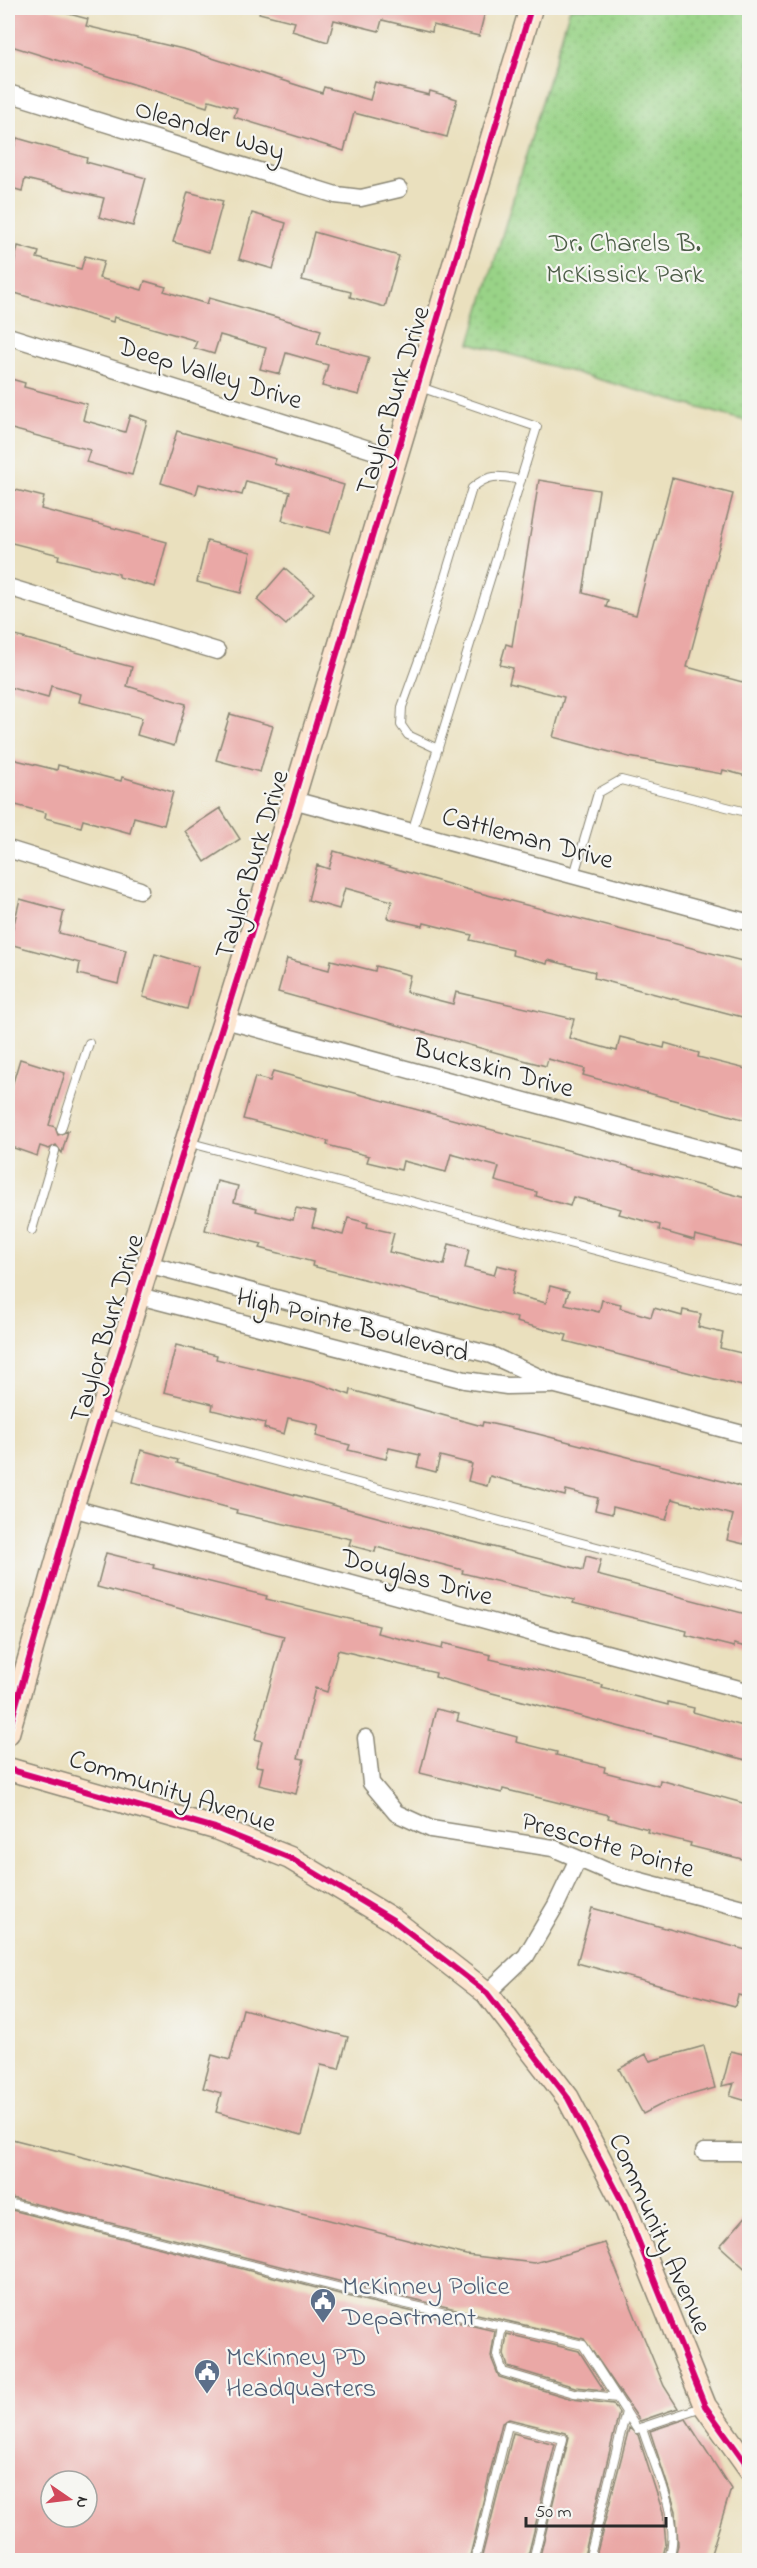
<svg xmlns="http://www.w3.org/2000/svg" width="757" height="2568" viewBox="0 0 757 2568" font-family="'Indie Flower',sans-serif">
<defs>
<pattern id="grass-dots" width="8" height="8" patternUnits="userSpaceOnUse" patternTransform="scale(1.5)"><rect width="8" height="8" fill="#99d387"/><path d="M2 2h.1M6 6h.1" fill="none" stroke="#84b575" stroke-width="1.8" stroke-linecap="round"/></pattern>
</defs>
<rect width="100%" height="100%" fill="#f6f6f2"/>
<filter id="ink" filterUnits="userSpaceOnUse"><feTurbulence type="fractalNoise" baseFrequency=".0167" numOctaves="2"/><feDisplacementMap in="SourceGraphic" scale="12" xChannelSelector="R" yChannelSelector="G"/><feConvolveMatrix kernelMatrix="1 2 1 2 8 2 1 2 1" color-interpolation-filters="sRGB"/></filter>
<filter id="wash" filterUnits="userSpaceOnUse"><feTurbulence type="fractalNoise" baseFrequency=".008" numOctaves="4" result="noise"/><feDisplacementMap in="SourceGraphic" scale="24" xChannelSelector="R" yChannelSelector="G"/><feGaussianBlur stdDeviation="1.35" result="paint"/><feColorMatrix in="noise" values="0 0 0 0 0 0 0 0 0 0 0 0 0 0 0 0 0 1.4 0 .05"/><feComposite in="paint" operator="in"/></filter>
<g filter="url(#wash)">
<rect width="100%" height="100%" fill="#eae0be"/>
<path fill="url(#grass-dots)" stroke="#627f59" stroke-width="1.5" d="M570 8H749V422L470 343Z"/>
<g id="blocks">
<path fill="#eaa8a6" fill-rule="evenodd" d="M8 8H47L88 19 86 26 187 50 322 93 324 87 370 100 375 82 429 95 430 91 457 99 447 137 354 113 344 151 234 117 237 108 209 100 207 107 8 45Z
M260 8H486L479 36 433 25 432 32 382 20 379 31 334 20 328 42 292 31 295 22 259 13Z
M17 138 87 158 86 162 146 178 133 226 99 217 104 198 25 179 22 191 8 187V146L14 148Z
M188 192 223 201 209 252 173 242Z
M252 213 286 223 273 269 239 259Z
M314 232 399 256 385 307 350 297 351 292 302 280Z
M18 246 39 252 37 258 81 269 85 256 104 261 99 278 142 290 145 281 166 287 164 291 207 304 209 298 321 330 317 344 369 357 359 395 322 386 328 365 286 353 280 374 260 369 266 348 220 335 214 354 194 348 197 341 114 317 113 322 8 291Z
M8 378 25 383 24 387 87 404 83 420 125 432 130 415 147 421 132 475 86 462 90 450 8 428Z
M177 431 276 459 274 464 344 485 330 533 282 520 290 492 246 481 242 495 199 484 196 494 161 483Z
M672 478 733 494 687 667 750 684V777L723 770 722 774 629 757 553 737 564 697 509 683 513 668 500 665 506 644 512 646 539 480 599 490 583 593 608 600 606 607 636 615Z
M8 488 44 497 41 509 167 542 155 587 119 577V574L58 559 59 555 8 542Z
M207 541 251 552 241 593 197 582Z
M285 568 314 593 286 625 257 600Z
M8 634 132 667 127 686 186 704 174 746 137 735 142 718 79 702 81 694 51 686 48 698 8 687Z
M230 714 273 726 260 772 216 760Z
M8 758 57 770 58 765 121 781 122 777 173 792 164 825 134 817 130 833 83 820 81 827 45 818 46 813 8 803Z
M220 808 240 839 205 862 185 831Z
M334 851 476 892 750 963V1019L594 978 595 972 548 960 547 964 512 955 513 950 470 940 472 935 424 923 423 926 387 918 392 901 345 888 339 909 308 900 317 865 329 869Z
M20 899 64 911 59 933 126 950 118 984 78 974 80 963 9 944Z
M155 954 198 967 187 1009 143 997Z
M287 959 329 970 331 960 375 971 376 966 410 975 406 992 453 1004 456 992 574 1019 569 1038 617 1051 620 1037 664 1048 665 1043 699 1053 698 1057 750 1070V1121L583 1075 585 1069 548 1059 546 1066 527 1061 278 992Z
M20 1059 65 1073 49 1125 55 1127 58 1135 68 1131 62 1153 56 1145 49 1149 40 1146 37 1156 8 1146V1099Z
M273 1071 750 1199V1249L695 1235 694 1240 659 1230 660 1225 619 1214 621 1209 573 1197 570 1206 536 1196 537 1192 495 1181 499 1167 451 1154 446 1172 403 1161 401 1170 367 1162 369 1156 327 1145 328 1141 243 1119 255 1077 270 1081Z
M217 1181 238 1186 234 1202 257 1208 256 1211 293 1220 296 1208 316 1212 312 1227 343 1235 348 1218 368 1223 367 1227 394 1233 389 1252 444 1265 449 1244 469 1249 465 1268 494 1275 497 1265 517 1270 511 1294 546 1303 550 1286 569 1291 565 1304 599 1312 602 1300 621 1304 620 1308 651 1317 654 1308 682 1316 683 1310 701 1314 698 1327 723 1333 720 1348 750 1355V1388L565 1341 567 1335 516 1322 517 1318 312 1266 313 1262 260 1248 262 1244 205 1230Z
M176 1345 217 1355 216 1359 320 1384 350 1395 351 1390 482 1426 483 1422 534 1433 730 1483 750 1490V1529L744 1544 727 1540 733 1515 672 1499 666 1520 613 1507 612 1514 595 1510 598 1498 566 1490 565 1496 490 1476 487 1486 468 1481 472 1464 440 1456 436 1472 417 1467 420 1455 389 1448 386 1459 348 1450 350 1445 316 1436 319 1425 288 1418 284 1434 264 1428 265 1423 212 1410 213 1404 164 1392Z
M141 1450 178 1460 177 1463 407 1525 583 1570 586 1556 601 1560 597 1575 750 1615V1648L734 1644V1647L686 1635 687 1631 573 1603 574 1600 462 1573 463 1570 376 1547 375 1552 349 1545 351 1539 236 1513 237 1510 133 1482Z
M106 1553 154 1565 153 1568 267 1596 266 1599 379 1626 377 1633 442 1649 443 1643 491 1655 490 1659 603 1685 602 1688 668 1705V1702L694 1708 693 1712 750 1728V1761L492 1693 435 1677 436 1673 338 1650 327 1692 315 1688 298 1758 304 1759 296 1794 259 1785 263 1767 256 1766 262 1741 255 1739 284 1636 97 1587Z
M436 1709 459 1714 457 1721 517 1737 516 1742 557 1752 556 1755 605 1767 604 1772 659 1786 660 1780 750 1805V1861L690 1846 691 1843 647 1832 648 1829 608 1818 609 1815 503 1789 502 1793 420 1773Z
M592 1908 750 1951V1998L738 1995 735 2006 577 1963Z
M243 2009 348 2037 339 2069 321 2065 302 2135 216 2112 221 2093 203 2088 212 2055 230 2060Z
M746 2045H750V2102L730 2096 734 2083 722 2086 731 2051 743 2054Z
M704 2046 715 2088 668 2101 643 2114 619 2069 646 2054 650 2061Z
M8 2138 466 2255 534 2263 605 2243 664 2386 678 2408 640 2421 584 2339 370 2289 8 2197Z
M8 2209 367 2301 495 2331 491 2357 499 2377 572 2399 613 2404 619 2413 583 2560H539L569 2437 565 2433 509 2419 502 2423 469 2560H8ZM51 2481H87V2517H51Z
M750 2212V2273L720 2246Z
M507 2334 579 2351 604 2390 575 2387 508 2367 504 2354Z
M686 2419 731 2489 709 2560H674L678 2545 676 2511 650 2431Z
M629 2428 638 2435 663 2513 666 2544 662 2560H595Z
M513 2433 555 2444 527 2560H481Z"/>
</g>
</g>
<g filter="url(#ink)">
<use href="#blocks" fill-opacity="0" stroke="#8a8674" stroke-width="1.5"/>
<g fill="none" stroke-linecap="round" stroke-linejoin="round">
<g stroke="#8a8674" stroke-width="10">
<path id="lane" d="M438 749 408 735 401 725 402 707 424 646 472 488C490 473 499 476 521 480
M412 832 537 427 420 387
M574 875 598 793 621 780 750 813
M61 1129 89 1043
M187 1142 750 1291
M32 1230 55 1151
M103 1415 750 1588
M8 2203 368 2295 583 2345 637 2429 705 2406
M502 2326 497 2355 503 2372 574 2393 617 2398
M642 2427C653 2465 684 2523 668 2560
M475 2560 508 2425 563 2439 533 2560
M589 2560 626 2412"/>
</g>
<g stroke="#8a8674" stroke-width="19">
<path id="street" d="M8 93 336 195 361 198 399 189
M8 336 397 458
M8 587 217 651
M293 800 750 923
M8 849 140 890
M225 1020 750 1162
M147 1264 491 1355 556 1385 750 1436
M139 1296 465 1380 507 1386 552 1385
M72 1508 750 1692
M366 1738 371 1783 396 1813 431 1829 553 1848 614 1874 750 1910
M487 1993 526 1956 556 1905 578 1859
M704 2152H740L750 2156"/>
</g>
<g stroke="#8a8674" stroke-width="25">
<path id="secondary" d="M8 1733 72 1508 293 800 531 8
M8 1769 215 1828 290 1858 393 1920 487 1993 568 2098 624 2205 705 2406 750 2469"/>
</g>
<use href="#lane" stroke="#fff" stroke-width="8"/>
<use href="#street" stroke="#fff" stroke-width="16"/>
<use href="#secondary" stroke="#fce5cf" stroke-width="22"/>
<g stroke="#f6f6f2" stroke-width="10">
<path id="cycleway" d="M8 1733 72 1508 293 800 531 8
M8 1769 215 1828 290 1858 393 1920 487 1993 568 2098 624 2205 705 2406 750 2469"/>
</g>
<use href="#cycleway" stroke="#d6006c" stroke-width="6"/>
</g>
</g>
<defs>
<g id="civic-pin" transform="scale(1.35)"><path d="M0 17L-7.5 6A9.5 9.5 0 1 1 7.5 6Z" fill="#5c6f8a" stroke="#f6f6f2"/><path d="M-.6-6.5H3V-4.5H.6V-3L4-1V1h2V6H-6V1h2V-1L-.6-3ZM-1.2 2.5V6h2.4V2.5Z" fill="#fff"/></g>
</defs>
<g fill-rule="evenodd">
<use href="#civic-pin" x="323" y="2301"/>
<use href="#civic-pin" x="207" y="2372"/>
</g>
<g text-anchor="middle" stroke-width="4.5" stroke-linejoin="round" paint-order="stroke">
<g font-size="27" fill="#2b2b2b" stroke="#f6f6f2">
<text transform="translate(210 129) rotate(17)" y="9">Oleander Way</text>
<text transform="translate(210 372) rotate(17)" y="9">Deep Valley Drive</text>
<text transform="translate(392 400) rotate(-73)" y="9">Taylor Burk Drive</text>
<text transform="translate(528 837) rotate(15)" y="9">Cattleman Drive</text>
<text transform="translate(251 864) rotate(-73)" y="9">Taylor Burk Drive</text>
<text transform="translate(494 1067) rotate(15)" y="9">Buckskin Drive</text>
<text transform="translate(353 1324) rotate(14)" y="9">High Pointe Boulevard</text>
<text transform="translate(106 1328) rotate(-73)" y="9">Taylor Burk Drive</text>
<text transform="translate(417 1576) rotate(15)" y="9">Douglas Drive</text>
<text transform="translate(173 1790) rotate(18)" y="9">Community Avenue</text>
<text transform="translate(608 1844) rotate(16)" y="9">Prescotte Pointe</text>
<text transform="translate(661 2233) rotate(66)" y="9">Community Avenue</text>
</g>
<g font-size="27" fill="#4c5d47" stroke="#f6f6f2">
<text x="625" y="251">Dr. Charels B.<tspan x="625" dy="31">McKissick Park</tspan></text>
</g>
<g font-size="27" fill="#4e5e75" stroke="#f6f6f2" text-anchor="start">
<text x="342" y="2294">McKinney Police<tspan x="342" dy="31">Department</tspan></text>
<text x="226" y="2365">McKinney PD<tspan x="226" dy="31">Headquarters</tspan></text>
</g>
</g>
<rect width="757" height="2568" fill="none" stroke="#f6f6f2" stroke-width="30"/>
<g transform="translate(69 2499) rotate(104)"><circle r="28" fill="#f6f6f2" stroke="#a5a5a2" stroke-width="1.5"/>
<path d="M0-4.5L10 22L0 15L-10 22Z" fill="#d1495b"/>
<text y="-9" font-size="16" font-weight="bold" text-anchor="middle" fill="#2b2b2b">N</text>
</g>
<path d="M526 2517v9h140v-9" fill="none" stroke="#2b2b2b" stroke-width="3"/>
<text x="535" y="2517" font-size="18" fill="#2b2b2b" stroke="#f6f6f2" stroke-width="4.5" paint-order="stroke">50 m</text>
</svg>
